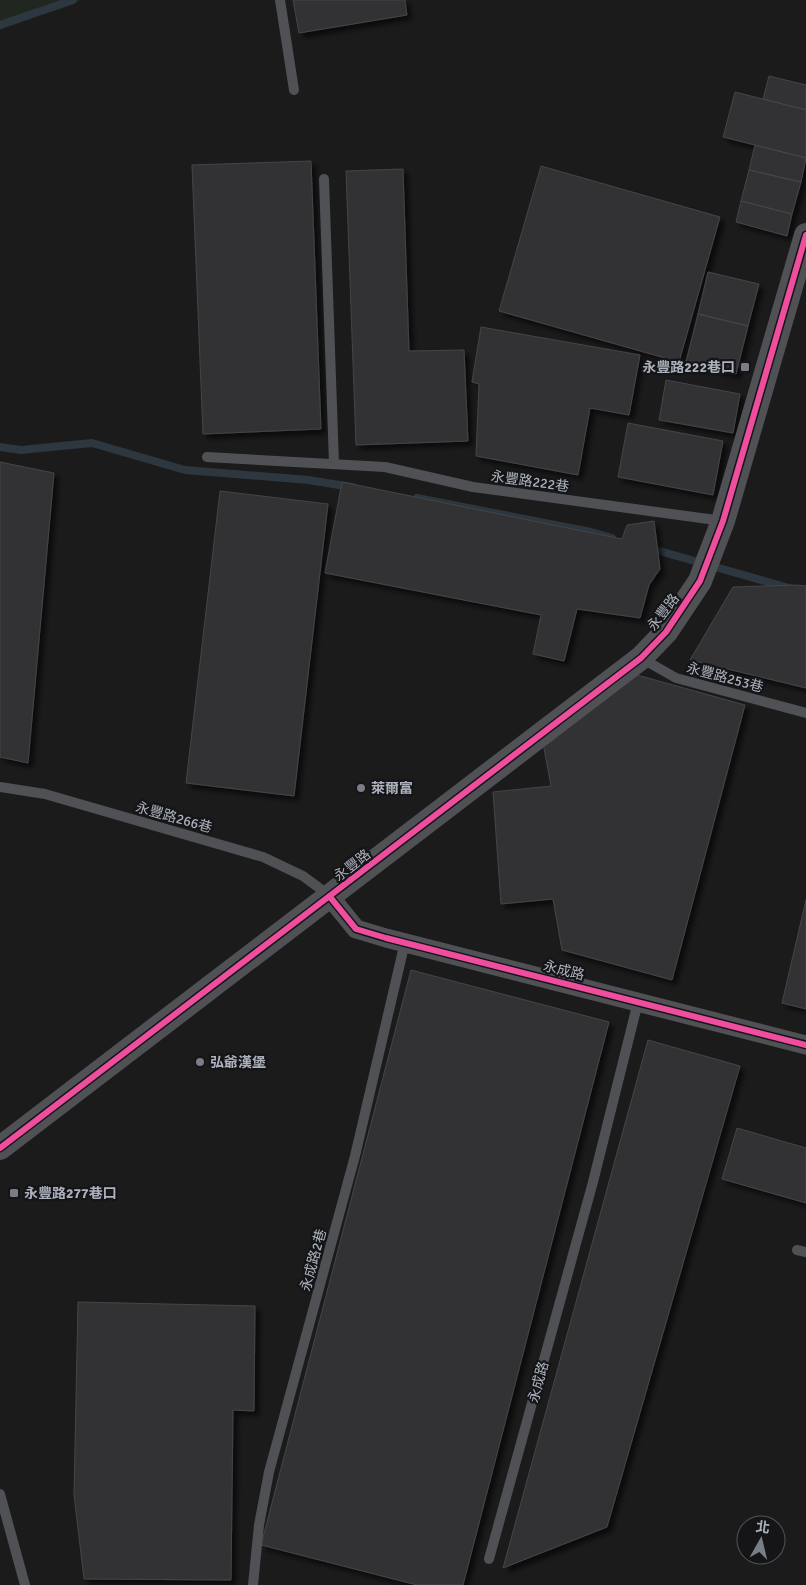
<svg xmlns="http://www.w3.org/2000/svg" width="806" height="1585" viewBox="0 0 806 1585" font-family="Signika,'Noto Sans TC',sans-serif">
<defs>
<filter id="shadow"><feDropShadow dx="4.5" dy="4.5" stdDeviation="2.5" flood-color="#0009"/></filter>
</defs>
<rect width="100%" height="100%" fill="#1b1b1c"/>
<path fill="#1f2720" d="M0 0H81L0 30Z"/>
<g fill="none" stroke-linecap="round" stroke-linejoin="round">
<path stroke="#2d373f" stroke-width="8" d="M0 25 73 0
M0 447 21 450 92 443 185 470 308 480 352 487
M417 498 591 532 612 538
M649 548 806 593"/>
</g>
<path fill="#333334" stroke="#444548" filter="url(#shadow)" d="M293 0H405L407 15 299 33Z
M769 76 806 85V110L763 99Z
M735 92 806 110V158L723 137Z
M755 145 806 158 801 182 749 170Z
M311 161 321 429 203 434 192 165Z
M541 166 720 217 679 362 499 311Z
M403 169 409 351 464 350 468 441 356 445 346 171Z
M749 170 801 182 792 214 741 201Z
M741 201 792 214 787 236 736 222Z
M708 272 759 284 748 326 698 314Z
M698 314 748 326 736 374 686 362Z
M481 327 640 355 629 415 590 408 578 475 476 456 479 384 472 382Z
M666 380 740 394 733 433 659 420Z
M628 423 723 441 713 495 618 477Z
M0 462 54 473 28 763 0 757Z
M342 482 622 539 627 525 654 521 660 569 649 585 640 618 577 609 564 661 533 654 541 615 325 573Z
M220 491 328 504 294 796 186 783Z
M796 585 806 586V688L690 660 733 587Z
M630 673 745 705 672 980 562 950 553 899 501 904 493 792 551 786 543 743Z
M806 900V1009L782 1003Z
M411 970 609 1022 463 1585H417L261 1545Z
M648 1040 740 1066 607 1527 503 1568Z
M737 1128 806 1148V1203L722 1179Z
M78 1302 255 1306 254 1411 233 1410 231 1580 84 1579 74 1495Z"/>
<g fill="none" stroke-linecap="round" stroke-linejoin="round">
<path stroke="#4f5155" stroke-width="10" d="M280 0 294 90
M324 179 334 463
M207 457 385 467 473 487 723 521
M641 658 676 678 806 713
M0 787 45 794 263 857 303 876 330 896
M797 1250 806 1252
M0 1494 25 1585
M489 1559 593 1182 638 1002
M253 1585 259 1525 269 1472 355 1156 405 942"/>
<path stroke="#4f5155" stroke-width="19" d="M330 897 356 929 386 938 806 1045"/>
<path stroke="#4f5155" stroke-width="24" d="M0 1148 582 703 641 658 666 632 700 581 723 521 806 235"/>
<g stroke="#151518" stroke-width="9">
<path id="cycleway" d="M330 897 356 929 386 938 806 1045
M0 1148 582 703 641 658 666 632 700 581 723 521 806 235"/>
</g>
<use href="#cycleway" stroke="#ef4d9e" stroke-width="6"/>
</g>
<g fill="#797d85" stroke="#151518" stroke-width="2">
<rect x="740" y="362" width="10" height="10" rx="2.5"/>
<circle cx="361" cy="788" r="5"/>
<circle cx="200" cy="1062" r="5"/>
<rect x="9" y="1188" width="10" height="10" rx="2.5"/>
</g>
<g text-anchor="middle" stroke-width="4.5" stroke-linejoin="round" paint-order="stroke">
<g font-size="14" font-weight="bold" fill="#acb2bd" stroke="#151518" text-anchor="start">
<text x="735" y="372" text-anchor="end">永豐路222巷口</text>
<text x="371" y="793">萊爾富</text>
<text x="210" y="1067">弘爺漢堡</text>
<text x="24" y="1198">永豐路277巷口</text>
</g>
<g font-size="14" fill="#acb2bd" stroke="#151518">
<text transform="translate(530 481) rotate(8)" y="5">永豐路222巷</text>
<text transform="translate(663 612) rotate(-53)" y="5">永豐路</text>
<text transform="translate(725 677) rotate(15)" y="5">永豐路253巷</text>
<text transform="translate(174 817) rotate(16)" y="5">永豐路266巷</text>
<text transform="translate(352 865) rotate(-38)" y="5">永豐路</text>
<text transform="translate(564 970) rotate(14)" y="5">永成路</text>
<text transform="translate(313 1260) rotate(-75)" y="5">永成路2巷</text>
<text transform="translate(538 1382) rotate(-75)" y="5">永成路</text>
</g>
</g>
<g transform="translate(761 1540) rotate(8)"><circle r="24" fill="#151518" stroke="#51545a"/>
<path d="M0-4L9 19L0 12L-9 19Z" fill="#797d85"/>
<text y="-8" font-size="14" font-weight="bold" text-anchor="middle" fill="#acb2bd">北</text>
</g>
</svg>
